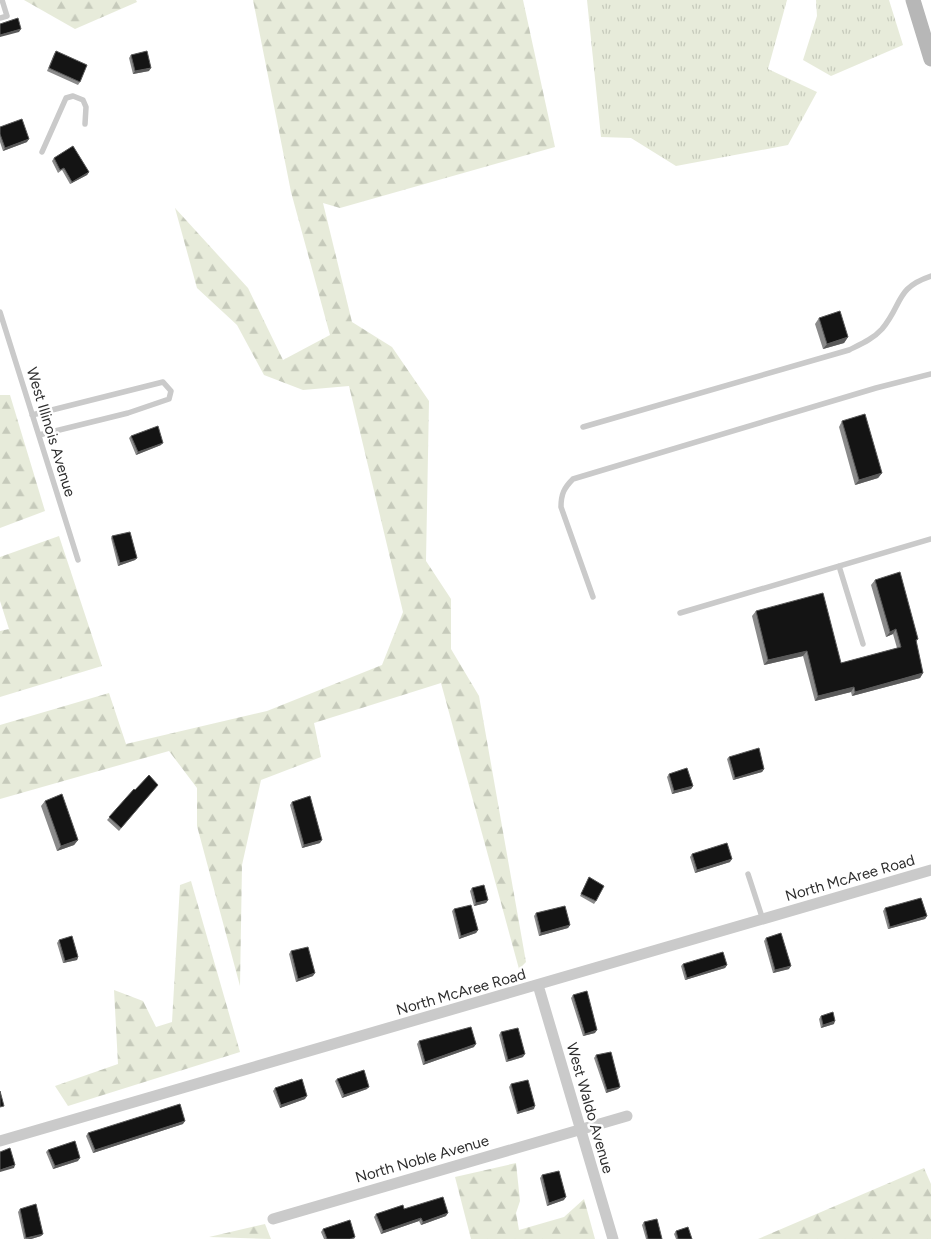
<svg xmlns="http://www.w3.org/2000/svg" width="931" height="1239" viewBox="0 0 931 1239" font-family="Figtree,sans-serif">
<defs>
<pattern id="grass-tufts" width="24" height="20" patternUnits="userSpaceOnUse" patternTransform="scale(1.25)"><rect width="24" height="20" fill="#e7ebda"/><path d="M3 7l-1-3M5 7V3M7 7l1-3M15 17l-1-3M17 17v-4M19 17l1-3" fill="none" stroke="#c6cabb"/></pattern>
<pattern id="forest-firs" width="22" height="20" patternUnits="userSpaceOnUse" patternTransform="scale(1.25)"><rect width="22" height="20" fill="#e7ebda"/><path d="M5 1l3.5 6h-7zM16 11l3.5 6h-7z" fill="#c6cabb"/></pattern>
</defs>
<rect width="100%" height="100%" fill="#fff"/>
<path fill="url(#grass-tufts)" d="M587 0H787L768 69 817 92 788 145 676 166 631 138 601 137Z
M816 0H889L903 45 831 76 803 60 817 16Z"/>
<path fill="url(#forest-firs)" d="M24 0H136L137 2 75 29Z
M253 0H523L555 147 340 208 323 203 352 322 392 347 429 401 426 561 451 599V649L479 696 526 962 519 969 441 683 314 723 321 757 261 780 242 865 240 986 197 826V788L169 751 0 799V725L109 693 126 744 267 711 382 665 403 612 349 386 303 390 264 375 237 325 197 288 175 208 248 288 283 360 330 335 291 192Z
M0 395H10L45 511 0 528Z
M59 536 102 666 0 697V631L9 629 0 601V557Z
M191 881 240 1052 68 1106 55 1086 118 1064 114 990 143 1001 156 1027 172 1022 180 885Z
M516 1163 520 1201 516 1213 519 1230 564 1217 584 1199 595 1239H471L455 1177Z
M924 1168 931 1184V1239H758Z
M265 1224 271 1239 209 1237Z"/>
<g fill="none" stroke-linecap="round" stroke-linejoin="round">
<path stroke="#cacaca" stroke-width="5.5" d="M0 18 7 16 2 0
M42 152 66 98 73 96 83 100 86 107 85 124
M0 312 78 560
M32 415 163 382 171 391 169 399 128 413 39 435
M583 427 849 350C861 344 873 339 882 329 903 304 895 288 931 276
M839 566 863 644
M593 597 561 507C561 494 564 488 573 479L876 388 931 374
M680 613 931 539
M748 874 763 920"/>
<path stroke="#cacaca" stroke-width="11" d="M538 985 613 1239
M0 1141 931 870
M273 1219 627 1116"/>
<path stroke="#b7b7b7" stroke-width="15" d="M913 0 931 59"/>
</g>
<path fill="#8a8a8a" d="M56 51 80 82 78 85 47 71 54 54Z
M131 55 149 71 133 74 129 58Z
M0 127 27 142 3 151 0 142Z
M54 158 89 172 87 175 70 184 62 170 58 173 52 161Z
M819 318 848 337 844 343 823 349 815 324Z
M842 421 882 473 878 478 855 485 839 427Z
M131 436 161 445 136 455 129 438Z
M112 536 137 558 135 560 118 566 111 538Z
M875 580 918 639 916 642 923 673 920 678 852 696 851 692 815 701 803 656 764 665 752 616 756 611 841 663 897 648 893 634 886 637 871 585Z
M729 757 764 769 762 772 733 780 727 759Z
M669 774 693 786 691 789 672 794 667 777Z
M156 787 119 831 107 820 135 790Z
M45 801 78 840 74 845 57 851 41 806Z
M292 802 320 843 302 848 290 805Z
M692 854 730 862 695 873 690 857Z
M589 877 596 901 594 904 580 896Z
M472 888 488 900 486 903 474 906 470 891Z
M885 908 927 916 925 919 888 929 883 911Z
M454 909 478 930 476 933 459 939 452 911Z
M536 913 570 925 568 928 539 936 534 916Z
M766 938 789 969 773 973 764 941Z
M59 940 78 957 77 960 63 963 57 943Z
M291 951 313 976 296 982 289 954Z
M683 964 727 965 725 968 685 980 681 966Z
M573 995 595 1033 583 1036 571 998Z
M821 1016 834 1024 821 1028 819 1019Z
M501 1032 523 1057 506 1062 499 1035Z
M419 1041 474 1047 423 1065 417 1044Z
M596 1055 620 1087 618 1089 606 1093 594 1058Z
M337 1079 367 1089 342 1098 335 1081Z
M511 1084 534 1109 517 1114 509 1087Z
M275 1088 305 1099 280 1108 273 1091Z
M183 1124 93 1153 86 1136 88 1133Z
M48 1150 78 1161 53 1169 46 1152Z
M542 1175 564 1200 547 1206 540 1178Z
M20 1209 43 1234 41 1236 31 1239H24L18 1212Z
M404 1209 446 1216 421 1225 419 1221 381 1234 374 1217 376 1214Z
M644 1222 662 1239H646L642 1225Z
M323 1229 355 1237 354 1239H324L321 1232Z
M676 1231 692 1239H676L674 1234Z"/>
<path fill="#5a5a5a" d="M21 29 19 32 0 37V35Z
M151 68 149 71 133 74 135 71Z
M29 139 27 142 3 151 5 148Z
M89 172 87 175 70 184 72 182Z
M848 337 844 343 823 349 827 344Z
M163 443 161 445 136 455 138 452Z
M882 473 878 478 855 485 859 480Z
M137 558 135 560 118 566 120 563Z
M896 629 893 634 886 637 890 632Z
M807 651 803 656 764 665 768 660Z
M923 673 920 678 852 696 855 692Z
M854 687 851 692 815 701 818 696Z
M764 769 762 772 733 780 735 778Z
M693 786 691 789 672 794 674 791Z
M78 840 74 845 57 851 61 846Z
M322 840 320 843 302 848 304 845Z
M732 859 730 862 695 873 697 870Z
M488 900 486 903 474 906 476 903Z
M927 916 925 919 888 929 890 927Z
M570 925 568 928 539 936 541 933Z
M478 930 476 933 459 939 461 936Z
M78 957 77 960 63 963 65 961Z
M727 965 725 968 685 980 687 978Z
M791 966 789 969 773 973 775 970Z
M315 973 313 976 296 982 298 979Z
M835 1021 834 1024 821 1028 823 1025Z
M597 1030 595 1033 583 1036 585 1034Z
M476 1044 474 1047 423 1065 425 1062Z
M525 1054 523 1057 506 1062 508 1060Z
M369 1087 367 1089 342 1098 344 1095Z
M620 1087 618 1089 606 1093 607 1090Z
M307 1096 305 1099 280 1108 281 1105Z
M535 1106 534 1109 517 1114 518 1112Z
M185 1121 183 1124 93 1153 95 1150Z
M80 1158 78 1161 53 1169 55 1166Z
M15 1165 14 1168 0 1172V1170Z
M566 1197 564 1200 547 1206 549 1203Z
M448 1213 446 1216 421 1225 423 1222Z
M421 1218 419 1221 381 1234 383 1231Z
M43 1234 41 1236 31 1239H26Z"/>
<path fill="#141414" stroke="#5a5a5a" d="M18 18 21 29 0 35V24Z
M56 51 87 65 80 82 49 68Z
M147 51 151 68 135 71 131 55Z
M22 119 29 139 5 148 0 134V127Z
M73 146 89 172 72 182 64 168 60 170 54 158Z
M840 311 848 337 827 344 819 318Z
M865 414 882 473 859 480 842 421Z
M158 426 163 443 138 452 131 436Z
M130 532 137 558 120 563 112 536Z
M900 572 918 639 916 640 923 673 855 692 854 687 818 696 807 651 768 660 756 611 823 593 841 663 901 647 896 629 890 632 875 580Z
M759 748 764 769 735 778 729 757Z
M687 768 693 786 674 791 669 774Z
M149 775 158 785 121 828 109 817 134 789 135 790Z
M62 794 78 840 61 846 45 801Z
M310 796 322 840 304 845 292 802Z
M727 843 732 859 697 870 692 854Z
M589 877 604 886 596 901 581 894Z
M484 885 488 900 476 903 472 888Z
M921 898 927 916 890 927 885 908Z
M471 905 478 930 461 936 454 909Z
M565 906 570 925 541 933 536 913Z
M781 933 791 966 775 970 766 938Z
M72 936 78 957 65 961 59 940Z
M308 947 315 973 298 979 291 951Z
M723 952 727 965 687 978 683 964Z
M587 991 597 1030 585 1034 573 995Z
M833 1012 835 1021 823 1025 821 1016Z
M471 1027 476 1044 425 1062 419 1041Z
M518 1028 525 1054 508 1060 501 1032Z
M611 1052 620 1087 607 1090 596 1055Z
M364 1070 369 1087 344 1095 337 1079Z
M302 1079 307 1096 281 1105 275 1088Z
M528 1080 535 1106 518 1112 511 1084Z
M0 1091 4 1106 0 1107Z
M180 1104 185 1121 95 1150 88 1133Z
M75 1141 80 1158 55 1166 48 1150Z
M10 1148 15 1165 0 1170V1152Z
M559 1171 566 1197 549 1203 542 1175Z
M443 1197 448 1213 423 1222 421 1218 383 1231 376 1214 403 1205 404 1209Z
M36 1204 43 1234 26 1238 20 1209Z
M657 1219 662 1239H648L644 1222Z
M350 1220 355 1237 350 1239H327L323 1229Z
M688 1227 692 1239H678L676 1231Z"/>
<g text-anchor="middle" stroke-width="5" stroke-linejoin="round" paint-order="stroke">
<g font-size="15" fill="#2d2d2d" stroke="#fff">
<text transform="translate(51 432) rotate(73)" y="5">West Illinois Avenue</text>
<text transform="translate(850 878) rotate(-16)" y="5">North McAree Road</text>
<text transform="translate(461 992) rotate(-16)" y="5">North McAree Road</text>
<text transform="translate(590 1108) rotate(74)" y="5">West Waldo Avenue</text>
<text transform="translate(422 1159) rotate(-16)" y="5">North Noble Avenue</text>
</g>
</g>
</svg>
